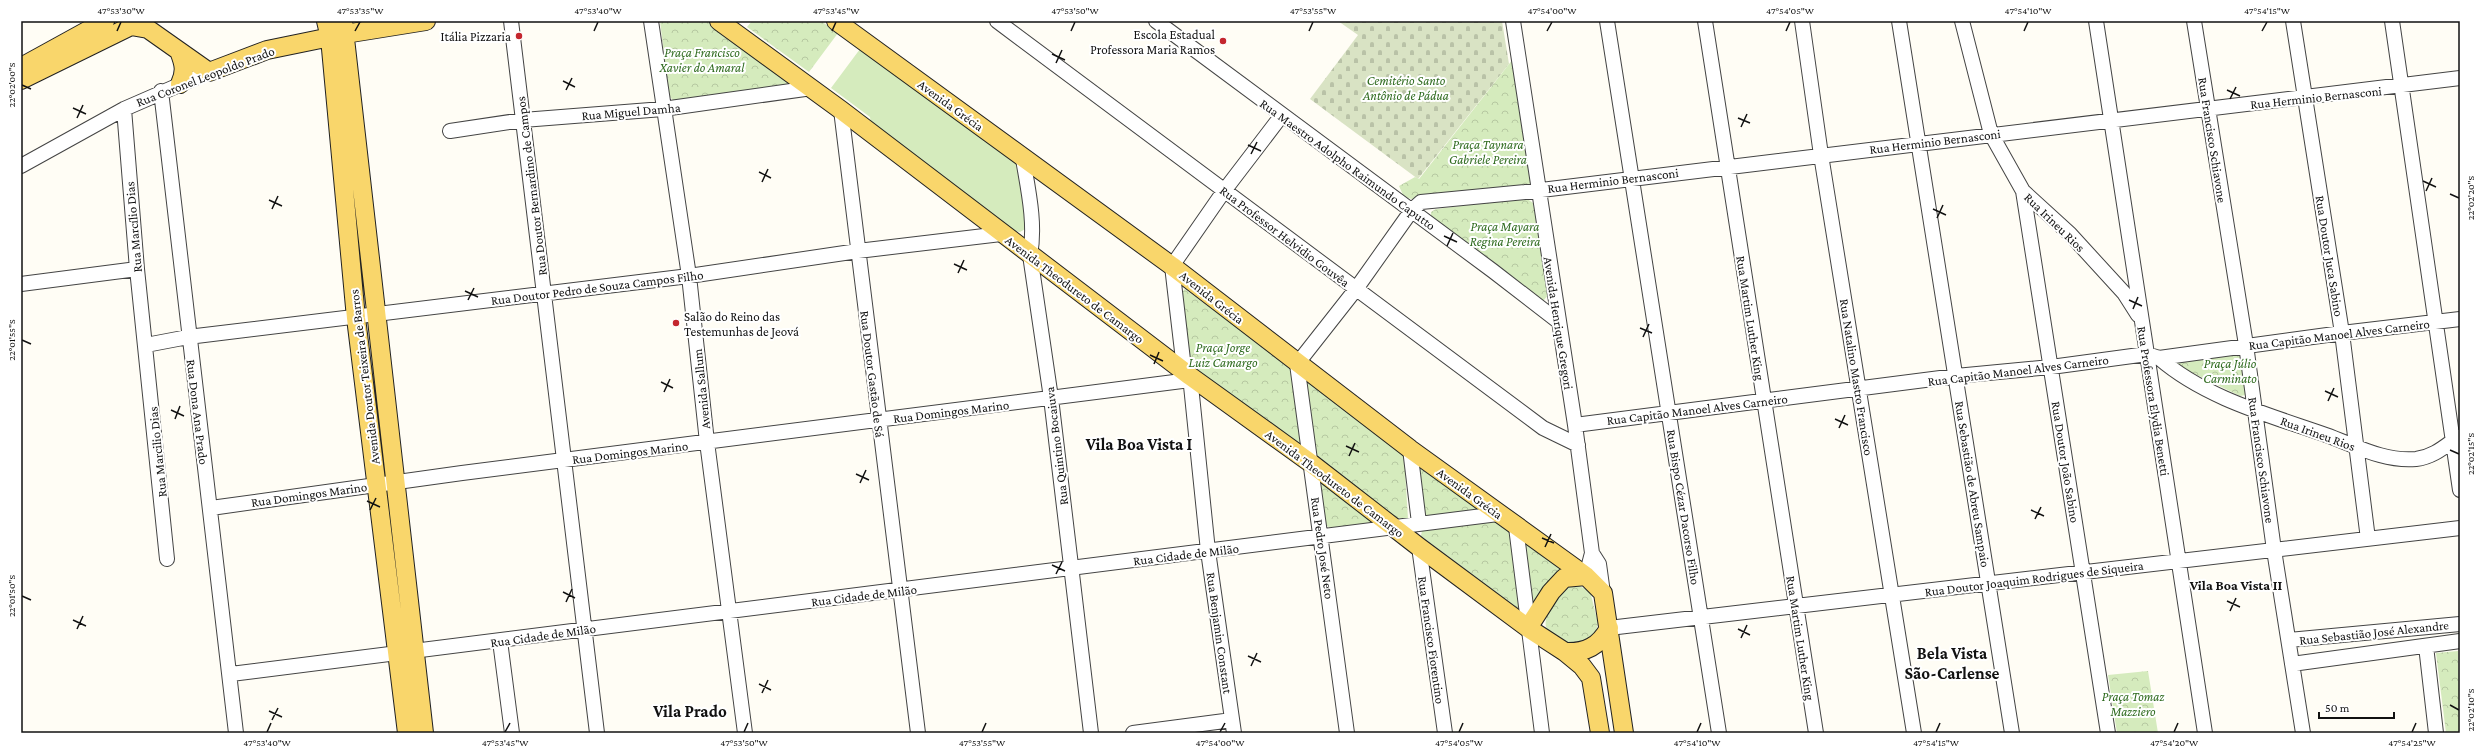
<svg xmlns="http://www.w3.org/2000/svg" width="2481" height="754" viewBox="0 0 2481 754" font-family="'Crimson Pro',serif">
<defs>
<pattern id="cemetery-stones" width="16" height="16" patternUnits="userSpaceOnUse"><rect width="16" height="16" fill="#d9e3c4"/><path d="M2 7V4a2 2 0 0 1 4 0v3zM10 15v-3a2 2 0 0 1 4 0v3z" fill="#b9c2a7"/></pattern>
<pattern id="park-crowns" width="20" height="18" patternUnits="userSpaceOnUse"><rect width="20" height="18" fill="#d5ebbd"/><path d="M2 6a3 3 0 1 1 6 0M12 15a3 3 0 1 1 6 0" fill="none" stroke="#b6c8a1"/></pattern>
</defs>
<rect width="100%" height="100%" fill="#fffdf5"/>
<path fill="#d5ebbd" d="M860 49 885 68 893 69 1021 162 1027 228 1020 232 1012 231 871 124 870 117 831 88Z"/>
<path fill="url(#cemetery-stones)" d="M1338 21H1502L1509 64 1418 179 1310 99 1358 35Z"/>
<path fill="url(#park-crowns)" d="M660 21H713L792 85 674 101 669 96Z
M752 21H821L838 33 809 72 747 27Z
M1513 59 1531 183 1527 185 1412 199 1404 197 1399 186 1415 177 1419 179Z
M1526 198 1533 203 1550 293 1544 300H1540L1431 219V212L1436 209Z
M1185 289 1293 369 1302 444 1299 445 1192 368 1181 293Z
M2241 349 2246 395 2240 396 2174 364 2176 358Z
M1305 378 1404 453 1408 519 1396 518 1316 458Z
M1415 461 1488 509 1425 518Z
M1322 482 1387 523 1331 529C1320 524 1318 492 1322 482Z
M1494 519 1513 530 1520 610 1421 536 1422 530Z
M1521 534 1571 570 1533 614Z
M1575 584 1590 591 1598 623 1596 631 1592 638 1578 646C1534 633 1542 623 1560 589Z
M2458 651 2460 733H2446L2436 653Z
M2148 671 2158 733H2117L2108 675Z"/>
<g fill="none" stroke-linecap="round" stroke-linejoin="round">
<g stroke="#444" stroke-width="16">
<path id="minor" d="M511 21 597 733
M651 21 689 276 707 442 745 733
M997 21 1543 428 1578 445
M1156 21 1493 271 1559 322
M1513 21 1575 425 1592 553 1586 576
M1607 21 1719 733
M1705 21 1816 733
M1802 21 1821 155 1914 733
M1899 21 2012 733
M1962 21 1991 134 2023 191 2070 234 2124 293 2138 315
M2096 21 2205 733
M2194 21 2246 345 2274 550 2303 733
M2293 21 2342 333 2368 539
M2392 21 2460 490
M161 91 236 733
M124 109 137 269 167 559
M841 110 918 733
M450 131 523 120 663 109 812 88
M1023 159C1028 189 1036 224 1030 255L1051 398 1091 733
M21 166 124 109 209 72
M2023 191 2108 733
M21 284 137 269
M146 345 188 337 689 276 858 251 1001 234
M2159 358C2205 398 2269 415 2326 435 2354 445 2384 462 2416 459 2433 457 2444 447 2458 437
M1575 425 1956 376 2051 367 2147 354 2159 358 2342 333 2460 319
M1410 449 1419 523
M211 508 462 473 1182 381 1190 376
M1516 527 1542 733
M1419 547 1445 733
M1592 553 1599 564 1603 593
M1609 628 2460 528
M2289 640 2460 624
M500 641 512 733
M2426 646 2436 733
M2292 664 2460 641
M231 674 1498 514
M1133 733 1232 720
M1234 733 1208 551 1190 376 1183 360 1172 266 1224 191 1282 115
M1347 733 1297 364 1356 289 1412 210 1421 202 1525 192 2460 78"/>
</g>
<g stroke="#222" stroke-width="20">
<path id="major" d="M326 21 330 38 356 318 407 733
M343 21 424 733
M719 21 841 110 1190 376 1312 464 1419 547 1528 628 1565 652 1582 666 1591 678 1600 733
M836 21 1172 266 1410 449 1586 576 1603 593 1624 733
M179 51C184 64 186 71 180 84
M25 65 105 21
M21 80 131 26 148 29 209 72 267 50 345 34 426 21
M1528 628 1551 592 1564 578 1586 576
M1565 652C1586 653 1599 646 1609 628"/>
</g>
<use href="#minor" stroke="#fff" stroke-width="14"/>
<use href="#major" stroke="#f9d66b" stroke-width="18"/>
</g>
<path fill="none" stroke="#111" stroke-width="1.5" d="M117 31 121 22M355 31 360 22M594 31 598 22M832 31 836 22M1071 31 1075 22M1309 31 1313 22M1547 31 1552 22M1786 31 1790 22M2024 31 2028 22M2262 31 2267 22M1052 54 1065 60M1056 63 1062 50M563 81 575 87M22 85 31 89M566 90 572 78M2227 90 2240 96M2230 99 2236 87M73 108 86 114M77 118 83 105M1738 118 1750 123M1741 127 1747 114M1248 145 1261 151M1251 154 1257 142M759 172 771 178M2423 181 2436 187M762 182 768 169M2426 191 2432 178M2450 194 2459 198M269 200 282 206M272 209 278 196M1933 209 1946 215M1937 218 1943 205M1444 236 1457 242M1447 246 1453 233M954 264 967 270M958 273 964 260M465 291 478 297M468 300 474 288M2129 300 2142 306M2133 309 2138 297M1640 328 1652 333M1643 337 1649 324M22 340 31 344M1150 355 1163 361M1154 364 1159 352M661 382 673 388M2325 391 2338 397M664 392 670 379M2328 401 2334 388M171 410 184 416M175 419 180 406M1835 419 1848 425M1839 428 1845 415M1346 446 1359 452M2450 450 2459 454M1349 456 1355 443M856 474 869 480M860 483 866 470M367 501 380 507M370 510 376 498M2031 510 2044 516M2035 519 2041 507M1542 538 1554 543M1545 547 1551 534M1052 565 1065 571M1056 574 1062 562M563 592 575 598M22 596 31 600M2227 601 2240 607M566 602 572 589M2230 611 2236 598M73 620 86 626M77 629 83 616M1738 629 1750 635M1741 638 1747 625M1248 656 1261 662M1251 666 1257 653M759 684 771 690M762 693 768 680M2450 705 2459 710M269 711 282 717M272 720 278 708M267 732 271 723M505 732 510 723M744 732 748 723M982 732 986 723M1220 732 1225 723M1459 732 1463 723M1697 732 1701 723M1936 732 1940 723M2174 732 2178 723M2412 732 2416 723"/>
<g fill="#c4262e" stroke="#fff" stroke-width="1.5">
<circle cx="519" cy="36" r="4"/>
<circle cx="1223" cy="41" r="4"/>
<circle cx="676" cy="323" r="4"/>
</g>
<g text-anchor="middle" stroke-width="4" stroke-linejoin="round" paint-order="stroke">
<g font-size="13" fill="#111" stroke="#fff" text-anchor="end">
<text x="1215" y="39">Escola Estadual<tspan x="1215" dy="15">Professora Maria Ramos</tspan></text>
<text x="511" y="41">Itália Pizzaria</text>
<text x="684" y="321" text-anchor="start">Salão do Reino das<tspan x="684" dy="15">Testemunhas de Jeová</tspan></text>
</g>
<g font-size="13" font-style="italic" fill="#2f6b1f" stroke="#fff">
<text x="702" y="57">Praça Francisco<tspan x="702" dy="15">Xavier do Amaral</tspan></text>
<text x="1406" y="85">Cemitério Santo<tspan x="1406" dy="15">Antônio de Pádua</tspan></text>
<text x="1488" y="149">Praça Taynara<tspan x="1488" dy="15">Gabriele Pereira</tspan></text>
<text x="1505" y="231">Praça Mayara<tspan x="1505" dy="15">Regina Pereira</tspan></text>
<text x="1223" y="352">Praça Jorge<tspan x="1223" dy="15">Luiz Camargo</tspan></text>
<text x="2230" y="368">Praça Júlio<tspan x="2230" dy="15">Carminato</tspan></text>
<text x="2133" y="701">Praça Tomaz<tspan x="2133" dy="15">Mazziero</tspan></text>
</g>
<g font-size="13" fill="#111" stroke="#fff">
<text transform="translate(205 76) rotate(-21)" y="5">Rua Coronel Leopoldo Prado</text>
<text transform="translate(2316 97) rotate(-6)" y="5">Rua Herminio Bernasconi</text>
<text transform="translate(951 105) rotate(36)" y="5">Avenida Grécia</text>
<text transform="translate(631 111) rotate(-5)" y="5">Rua Miguel Damha</text>
<text transform="translate(2213 140) rotate(81)" y="5">Rua Francisco Schiavone</text>
<text transform="translate(1935 141) rotate(-7)" y="5">Rua Herminio Bernasconi</text>
<text transform="translate(1348 164) rotate(36)" y="5">Rua Maestro Adolpho Raimundo Caputto</text>
<text transform="translate(1613 180) rotate(-7)" y="5">Rua Herminio Bernasconi</text>
<text transform="translate(531 186) rotate(-97)" y="5">Rua Doutor Bernardino de Campos</text>
<text transform="translate(2055 222) rotate(44)" y="5">Rua Irineu Rios</text>
<text transform="translate(133 227) rotate(-95)" y="5">Rua Marcílio Dias</text>
<text transform="translate(1285 236) rotate(37)" y="5">Rua Professor Helvidio Gouvêa</text>
<text transform="translate(2330 256) rotate(81)" y="5">Rua Doutor Juca Sabino</text>
<text transform="translate(597 287) rotate(-7)" y="5">Rua Doutor Pedro de Souza Campos Filho</text>
<text transform="translate(1075 289) rotate(37)" y="5">Avenida Theodureto de Camargo</text>
<text transform="translate(1212 297) rotate(38)" y="5">Avenida Grécia</text>
<text transform="translate(1751 318) rotate(81)" y="5">Rua Martim Luther King</text>
<text transform="translate(1559 323) rotate(81)" y="5">Avenida Henrique Gregori</text>
<text transform="translate(2339 334) rotate(-7)" y="5">Rua Capitão Manoel Alves Carneiro</text>
<text transform="translate(2018 370) rotate(-7)" y="5">Rua Capitão Manoel Alves Carneiro</text>
<text transform="translate(873 374) rotate(83)" y="5">Rua Doutor Gastão de Sá</text>
<text transform="translate(364 377) rotate(-97)" y="5">Avenida Doutor Teixeira de Barros</text>
<text transform="translate(1857 377) rotate(81)" y="5">Rua Natalino Mastro Francisco</text>
<text transform="translate(701 389) rotate(-96)" y="5">Avenida Sallum</text>
<text transform="translate(2154 401) rotate(81)" y="5">Rua Professora Elydia Benetti</text>
<text transform="translate(1697 409) rotate(-7)" y="5">Rua Capitão Manoel Alves Carneiro</text>
<text transform="translate(951 411) rotate(-7)" y="5">Rua Domingos Marino</text>
<text transform="translate(198 412) rotate(83)" y="5">Rua Dona Ana Prado</text>
<text transform="translate(2318 433) rotate(20)" y="5">Rua Irineu Rios</text>
<text transform="translate(1056 446) rotate(-97)" y="5">Rua Quintino Bocaiuva</text>
<text transform="translate(157 452) rotate(-96)" y="5">Rua Marcilio Dias</text>
<text transform="translate(630 452) rotate(-7)" y="5">Rua Domingos Marino</text>
<text transform="translate(2262 460) rotate(82)" y="5">Rua Francisco Schiavone</text>
<text transform="translate(2066 462) rotate(81)" y="5">Rua Doutor João Sabino</text>
<text transform="translate(1335 483) rotate(37)" y="5">Avenida Theodureto de Camargo</text>
<text transform="translate(1973 484) rotate(81)" y="5">Rua Sebastião de Abreu Sampaio</text>
<text transform="translate(1470 493) rotate(36)" y="5">Avenida Grécia</text>
<text transform="translate(309 494) rotate(-8)" y="5">Rua Domingos Marino</text>
<text transform="translate(1684 507) rotate(81)" y="5">Rua Bispo Cézar Dacorso Filho</text>
<text transform="translate(1323 548) rotate(82)" y="5">Rua Pedro José Neto</text>
<text transform="translate(1186 554) rotate(-7)" y="5">Rua Cidade de Milão</text>
<text transform="translate(2034 578) rotate(-7)" y="5">Rua Doutor Joaquim Rodrigues de Siqueira</text>
<text transform="translate(864 595) rotate(-7)" y="5">Rua Cidade de Milão</text>
<text transform="translate(2374 632) rotate(-6)" y="5">Rua Sebastião José Alexandre</text>
<text transform="translate(1220 633) rotate(82)" y="5">Rua Benjamin Constant</text>
<text transform="translate(543 635) rotate(-8)" y="5">Rua Cidade de Milão</text>
<text transform="translate(1801 638) rotate(81)" y="5">Rua Martim Luther King</text>
<text transform="translate(1432 640) rotate(82)" y="5">Rua Francisco Fiorentino</text>
</g>
<g font-size="14" font-weight="bold" fill="#111" stroke="#fff">
<text x="2236" y="590">Vila Boa Vista II</text>
</g>
<g font-size="17" font-weight="bold" fill="#111" stroke="#fff">
<text x="1139" y="450">Vila Boa Vista I</text>
<text x="1952" y="659">Bela Vista<tspan x="1952" dy="20">São-Carlense</tspan></text>
<text x="690" y="717">Vila Prado</text>
</g>
</g>
<rect width="2481" height="754" fill="none" stroke="#ffffff" stroke-width="44"/>
<path d="M2319 712v6h75v-6" fill="none" stroke="#111111" stroke-width="2"/>
<text x="2325" y="712" font-size="12" fill="#111111" stroke="#ffffff" stroke-width="3" paint-order="stroke">50 m</text>
<rect x="22" y="22" width="2437" height="710" fill="none" stroke="#111" stroke-width="1.5"/>
<g font-size="10" text-anchor="middle" fill="#111">
<text x="121" y="14">47°53'30"W</text>
<text x="360" y="14">47°53'35"W</text>
<text x="598" y="14">47°53'40"W</text>
<text x="836" y="14">47°53'45"W</text>
<text x="1075" y="14">47°53'50"W</text>
<text x="1313" y="14">47°53'55"W</text>
<text x="1552" y="14">47°54'00"W</text>
<text x="1790" y="14">47°54'05"W</text>
<text x="2028" y="14">47°54'10"W</text>
<text x="2267" y="14">47°54'15"W</text>
<text transform="translate(11 85) rotate(-90)" y="4">22°02'00"S</text>
<text transform="translate(2470 198) rotate(-90)" y="4">22°02'20"S</text>
<text transform="translate(11 340) rotate(-90)" y="4">22°01'55"S</text>
<text transform="translate(2470 454) rotate(-90)" y="4">22°02'15"S</text>
<text transform="translate(11 596) rotate(-90)" y="4">22°01'50"S</text>
<text transform="translate(2470 710) rotate(-90)" y="4">22°02'10"S</text>
<text x="267" y="746">47°53'40"W</text>
<text x="505" y="746">47°53'45"W</text>
<text x="744" y="746">47°53'50"W</text>
<text x="982" y="746">47°53'55"W</text>
<text x="1220" y="746">47°54'00"W</text>
<text x="1459" y="746">47°54'05"W</text>
<text x="1697" y="746">47°54'10"W</text>
<text x="1936" y="746">47°54'15"W</text>
<text x="2174" y="746">47°54'20"W</text>
<text x="2412" y="746">47°54'25"W</text>
</g>
</svg>
